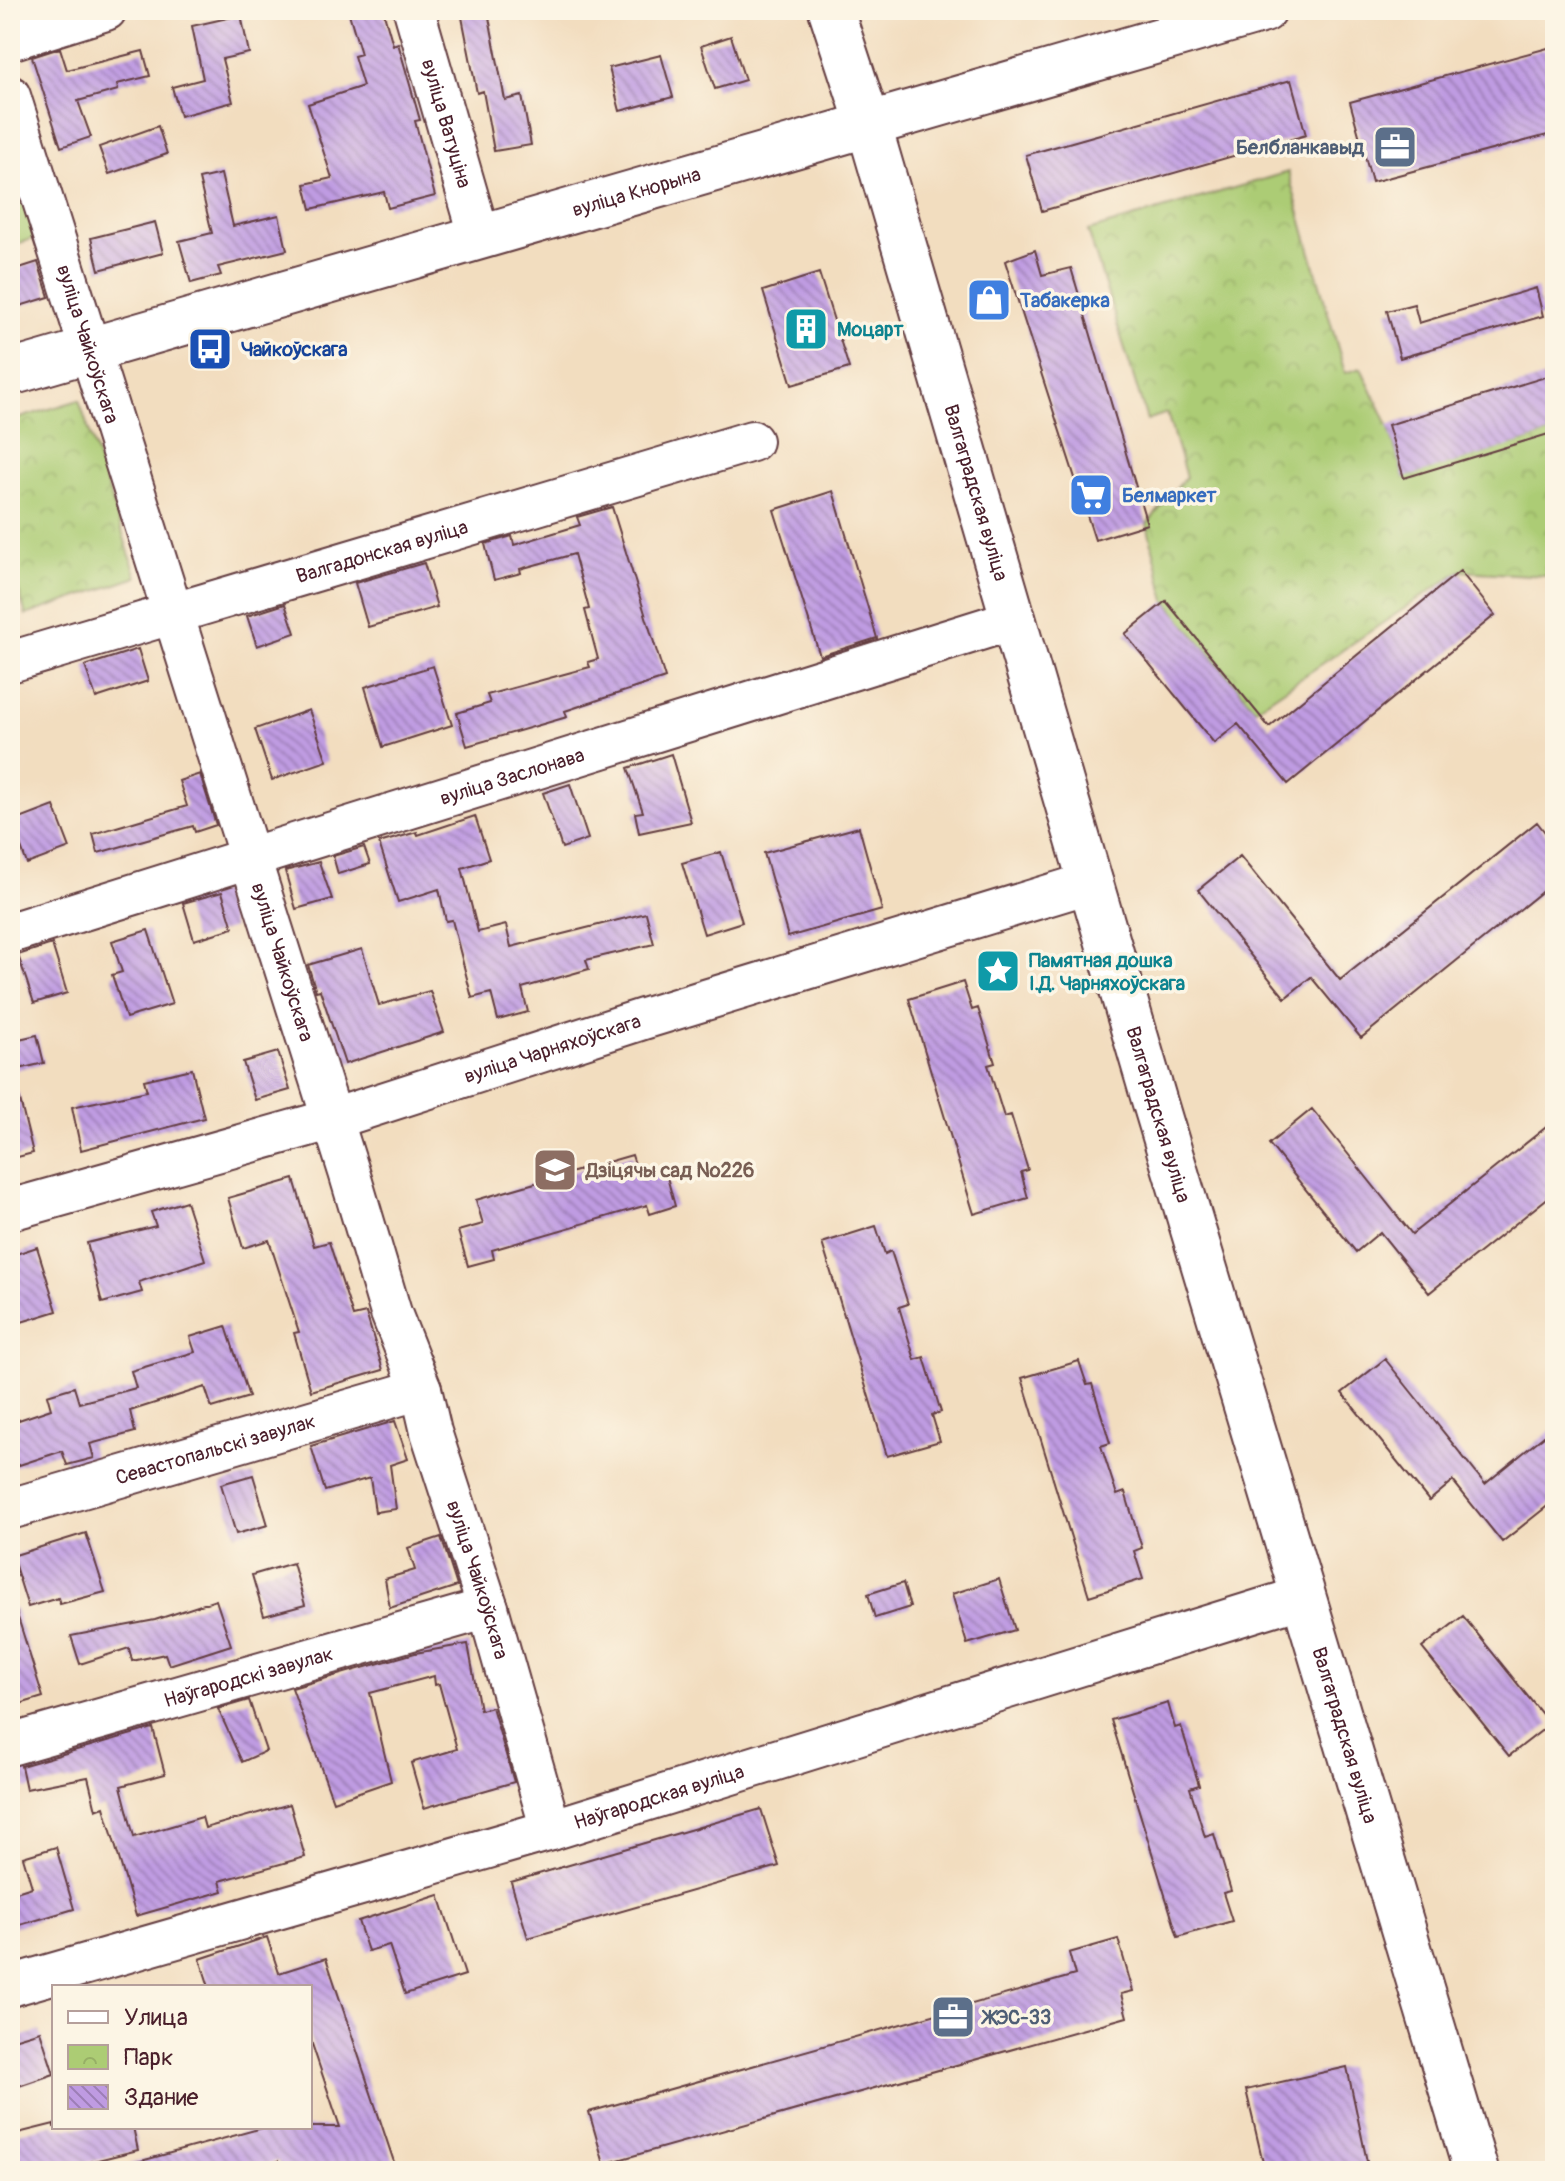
<svg xmlns="http://www.w3.org/2000/svg" width="1565" height="2181" viewBox="0 0 1565 2181" font-family="Pangolin,sans-serif">
<defs>
<pattern id="park-crowns" width="20" height="18" patternUnits="userSpaceOnUse" patternTransform="scale(2)"><rect width="20" height="18" fill="#accc74"/><path d="M2 6a3 3 0 1 1 6 0M12 15a3 3 0 1 1 6 0" fill="none" stroke="#96af65"/></pattern>
<pattern id="building-back-hatch" width="6" height="6" patternUnits="userSpaceOnUse" patternTransform="scale(2)"><rect width="6" height="6" fill="#bf9be2"/><path d="M-1 5l2 2M0 0l6 6M5-1l2 2" fill="none" stroke="#9d7eb7"/></pattern>
</defs>
<rect width="100%" height="100%" fill="#fcf5e5"/>
<filter id="ink" filterUnits="userSpaceOnUse"><feTurbulence type="fractalNoise" baseFrequency=".0125" numOctaves="2"/><feDisplacementMap in="SourceGraphic" scale="16" xChannelSelector="R" yChannelSelector="G"/><feConvolveMatrix kernelMatrix="1 2 1 2 8 2 1 2 1" color-interpolation-filters="sRGB"/></filter>
<filter id="wash" filterUnits="userSpaceOnUse"><feTurbulence type="fractalNoise" baseFrequency=".006" numOctaves="4" result="noise"/><feDisplacementMap in="SourceGraphic" scale="32" xChannelSelector="R" yChannelSelector="G"/><feGaussianBlur stdDeviation="1.8" result="paint"/><feColorMatrix in="noise" values="0 0 0 0 0 0 0 0 0 0 0 0 0 0 0 0 0 1.4 0 .05"/><feComposite in="paint" operator="in"/></filter>
<g filter="url(#wash)">
<rect width="100%" height="100%" fill="#f2ddbf"/>
<path fill="url(#park-crowns)" stroke="#7b7650" stroke-width="2" d="M10 145 35 238 10 246Z
M1288 172 1345 373 1361 368 1388 425 1404 477 1555 432V570L1548 576 1460 571 1255 709 1166 601 1147 524 1186 477 1167 413 1147 420 1088 231Z
M79 400 137 577 26 615 10 564V421Z"/>
<g id="blocks">
<path fill="url(#building-back-hatch)" d="M348 10H383L393 45 398 43 420 120 415 121 435 196 388 208 384 192 311 209 305 184 332 178 308 104 363 86 354 56 361 54Z
M488 12 505 100 522 96 531 145 494 151 483 91 477 93 462 17Z
M241 15 249 53 222 59 233 102 180 116 172 87 203 79 192 26Z
M731 36 745 80 715 89 701 46Z
M1555 46V133L1372 182 1350 102Z
M60 48 67 70 143 51 150 76 117 84 118 90 78 101 91 137 61 147 32 57Z
M661 55 673 97 620 111 609 68Z
M1291 80 1306 135 1042 211 1026 155Z
M158 126 167 154 109 174 99 147Z
M221 174 233 226 279 215 287 250 218 267 221 275 191 283 179 241 212 233 199 179Z
M155 222 163 253 99 270 91 238Z
M1035 250 1042 275 1071 268 1147 524 1095 540 1005 261Z
M38 262 49 297 10 309V271Z
M819 273 849 368 792 385 763 291Z
M1536 288 1543 316 1400 358 1387 311 1414 304 1419 323Z
M1555 374V432L1404 478 1388 425Z
M833 491 877 638 820 656 774 510Z
M612 507 665 678 565 711 567 717 467 746 457 713 490 703 487 695 590 667 588 662 598 659 585 610 589 609 574 554 520 569 521 573 494 580 485 544 512 536 514 545 580 525 577 517Z
M424 563 437 607 368 627 355 583Z
M1460 571 1495 615 1288 784 1238 724 1214 743 1125 634 1166 601 1269 727Z
M285 604 295 633 257 646 247 616Z
M138 649 148 681 96 698 85 666Z
M433 666 452 725 383 747 365 687Z
M309 710 327 761 272 780 255 729Z
M671 754 691 822 639 833 635 813 643 812 628 768Z
M200 774 216 825 195 832 193 826 98 853 93 834 187 806 179 781Z
M570 784 588 839 562 848 543 793Z
M54 806 70 848 27 864 12 822Z
M475 816 489 859 462 868 478 932 506 925 511 947 646 913 654 944 586 960 589 969 522 988 528 1012 498 1020 491 993 472 998 452 920 446 921 439 889 398 902 379 843 417 832 418 835Z
M1537 822 1555 845V881L1361 1038 1311 977 1285 998 1198 890 1240 856 1340 980Z
M859 827 882 910 788 937 764 853Z
M364 847 370 864 338 874 333 856Z
M721 852 742 922 704 934 682 863Z
M319 862 332 899 296 909 285 871Z
M222 892 233 928 194 940 183 903Z
M148 930 172 1004 126 1018 112 975 122 972 112 941Z
M52 944 67 993 34 1003 18 955Z
M362 949 379 1005 430 991 444 1032 345 1064 320 990 316 991 308 965Z
M963 982 972 1010 978 1008 995 1063 988 1065 1004 1117 1011 1115 1028 1170 1021 1172 1028 1198 974 1214 909 999Z
M37 1035 44 1063 15 1070 10 1041Z
M278 1052 290 1090 255 1100 243 1062Z
M192 1069 204 1118 81 1150 72 1107 147 1091 144 1080Z
M18 1092 33 1153 10 1159V1093Z
M1312 1109 1412 1234 1555 1120V1192L1429 1293 1380 1232 1356 1252 1269 1144Z
M632 1155 639 1177 665 1170 675 1206 650 1214 647 1205 492 1250 494 1259 468 1266 458 1231 483 1224 476 1200Z
M294 1179 314 1246 329 1242 353 1316 366 1313 383 1370 311 1391 294 1333 299 1332 269 1240 243 1248 228 1198Z
M186 1201 205 1260 139 1282 142 1292 102 1303 87 1243 156 1226 151 1212Z
M876 1226 885 1254 891 1251 908 1304 899 1307 915 1360 924 1357 941 1412 932 1415 940 1441 887 1456 822 1243Z
M37 1247 57 1311 15 1324 10 1305V1256Z
M226 1326 249 1397 212 1408 205 1387 130 1411 135 1432 90 1444 94 1458 67 1465 62 1451 10 1468V1423L51 1409 47 1395 74 1387 79 1403 136 1388 131 1371 195 1352 190 1337Z
M1385 1359 1485 1484 1555 1427V1500L1502 1542 1453 1481 1429 1501 1342 1393Z
M1079 1361 1087 1385 1092 1384 1110 1443 1101 1446 1117 1495 1125 1492 1142 1548 1134 1551 1143 1579 1089 1596 1022 1378Z
M395 1421 408 1459 390 1465 396 1509 375 1512 370 1478 325 1491 311 1446Z
M253 1475 268 1525 236 1534 221 1484Z
M86 1533 105 1592 60 1604 58 1598 28 1607 12 1556Z
M441 1537 457 1586 390 1608 385 1579 415 1570 408 1548Z
M293 1563 305 1605 264 1616 252 1575Z
M999 1579 1015 1630 967 1644 952 1594Z
M903 1583 910 1607 875 1618 868 1594Z
M216 1600 231 1645 169 1665 165 1654 132 1661 129 1648 80 1664 71 1636 155 1620Z
M15 1608 43 1697 10 1707V1609Z
M1463 1616 1550 1724 1509 1756 1422 1648Z
M468 1644 480 1710 492 1707 514 1782 424 1808 411 1763 457 1749 439 1684 435 1685 434 1676 370 1693 391 1781 333 1801 292 1688 415 1653Z
M249 1700 266 1751 242 1762 218 1709Z
M1168 1703 1175 1728 1181 1726 1199 1785 1190 1788 1205 1837 1214 1834 1231 1891 1223 1893 1232 1921 1178 1937 1111 1720Z
M153 1728 165 1774 121 1786 134 1837 202 1817 205 1828 290 1804 305 1857 220 1881 223 1891 136 1916 104 1807 96 1810 88 1777 26 1789 21 1766Z
M761 1809 779 1866 528 1938 511 1882Z
M56 1847 74 1909 10 1928V1894L32 1887 23 1857Z
M439 1895 465 1975 405 1994 389 1945 368 1951 358 1921Z
M267 1937 279 1973 326 1958 397 2171H281L278 2161 244 2171H131L130 2164 266 2127H340L310 2038V1987H209L200 1959Z
M1118 1939 1133 1991 1121 1994 1127 2017 604 2164 589 2112 1075 1975 1069 1953Z
M40 2031 54 2074 10 2089V2040Z
M1347 2067 1369 2171H1265L1246 2090Z
M54 2124V2127H133L138 2150 54 2171H10V2135Z"/>
</g>
</g>
<g filter="url(#ink)">
<use href="#blocks" fill-opacity="0" stroke="#633c41" stroke-width="2"/>
<g fill="none" stroke-linecap="round" stroke-linejoin="round">
<g stroke="#633c41" stroke-width="44">
<g id="minor">
<path id="s1" d="M414 10 480 238"/>
<path d="M10 40 106 10"/>
<path id="s2" d="M10 96 349 1172 391 1313 421 1389 431 1432 488 1608 551 1830"/>
<path id="s3" d="M10 662 752 441"/>
<path id="s4" d="M10 933 1015 619"/>
<path id="s5" d="M10 1210 333 1119 643 1019 1092 882"/>
<path id="s6" d="M10 1509 421 1389"/>
<path id="s7" d="M10 1745 488 1608"/>
<path id="s8" d="M10 1986 551 1830 1304 1596"/>
</g>
</g>
<g stroke="#633c41" stroke-width="48">
<g id="major">
<path id="s9" d="M831 10 869 126 1155 1103 1476 2171"/>
<path id="s10" d="M10 373 1264 10"/>
</g>
</g>
<use href="#minor" stroke="#fff" stroke-width="40"/>
<use href="#major" stroke="#fff" stroke-width="44"/>
</g>
</g>
<defs>
<g id="office-square" transform="scale(2.3)"><rect x="-9" y="-9" width="18" height="18" rx="4" fill="#5c6f8a" stroke="#fcf5e5"/><path d="M-6-3h4V-5.5h4V-3h4V5H-6ZM-1-4.5V-3h2v-1.5ZM-6 0V1H6V0Z" fill="#fff"/></g>
<g id="shop-square" transform="scale(2.3)"><rect x="-9" y="-9" width="18" height="18" rx="4" fill="#3f7fe0" stroke="#fcf5e5"/><path d="M-5-2.5h2.3a2.7 3.5 0 0 1 5.4 0H5L5.5 6h-11ZM-1.5-2.5h3a1.5 2.3 0 0 0-3 0Z" fill="#fff"/></g>
<g id="building-square" transform="scale(2.3)"><rect x="-9" y="-9" width="18" height="18" rx="4" fill="#0f9aa8" stroke="#fcf5e5"/><path d="M-4-6H4V6H1V3H-1V6H-4ZM-2.5-4.3h1.7v1.8h-1.7ZM.8-4.3h1.7v1.8H.8ZM-2.5-1h1.7V.8h-1.7ZM.8-1h1.7V.8H.8Z" fill="#fff"/></g>
<g id="bus-square" transform="scale(2.3)"><rect x="-9" y="-9" width="18" height="18" rx="4" fill="#1a4fb4" stroke="#fcf5e5"/><path d="M-5-6H5V4H4V6H2V4H-2V6H-4V4H-5ZM-3.5-4V0h7V-4ZM-3.5 1.2v1.5H-2V1.2ZM2 1.2v1.5H3.5V1.2Z" fill="#fff"/></g>
<g id="supermarket-square" transform="scale(2.3)"><rect x="-9" y="-9" width="18" height="18" rx="4" fill="#3f7fe0" stroke="#fcf5e5"/><path d="M-6-5.5h2.5l.6 2H6L4.5 2H-2.5L-4.4-4H-6ZM-1.5 3.2a1.3 1.3 0 1 0 .1 0ZM3 3.2a1.3 1.3 0 1 0 .1 0Z" fill="#fff"/></g>
<g id="sight-square" transform="scale(2.3)"><rect x="-9" y="-9" width="18" height="18" rx="4" fill="#0f9aa8" stroke="#fcf5e5"/><path d="M0-6L1.8-2.2L6-1.7L2.9 1.2L3.7 5.4L0 3.3L-3.7 5.4L-2.9 1.2L-6-1.7L-1.8-2.2Z" fill="#fff"/></g>
<g id="school-square" transform="scale(2.3)"><rect x="-9" y="-9" width="18" height="18" rx="4" fill="#8d6e63" stroke="#fcf5e5"/><path d="M0-5L7-2L0 1L-7-2ZM-4 1L0 2.5L4 1V4Q0 6-4 4Z" fill="#fff"/></g>
</defs>
<g fill-rule="evenodd">
<use href="#office-square" x="1395" y="147"/>
<use href="#shop-square" x="989" y="300"/>
<use href="#building-square" x="806" y="329"/>
<use href="#bus-square" x="210" y="349"/>
<use href="#supermarket-square" x="1091" y="495"/>
<use href="#sight-square" x="998" y="971"/>
<use href="#school-square" x="555" y="1170"/>
<use href="#office-square" x="953" y="2017"/>
</g>
<g text-anchor="middle" stroke-width="7" stroke-linejoin="round" paint-order="stroke">
<g font-size="20" fill="#4a1f2b" stroke="#fcf5e5">
<text dy="7" stroke="none"><textPath href="#s1" startOffset="118">вуліца Ватуціна</textPath></text>
<text dy="7" stroke="none"><textPath href="#s10" startOffset="652">вуліца Кнорына</textPath></text>
<text dy="7" stroke="none"><textPath href="#s2" startOffset="260">вуліца Чайкоўскага</textPath></text>
<text dy="7" stroke="none"><textPath href="#s9" startOffset="504">Валгаградская вуліца</textPath></text>
<text dy="7" stroke="none"><textPath href="#s3" startOffset="388">Валгадонская вуліца</textPath></text>
<text dy="7" stroke="none"><textPath href="#s4" startOffset="526">вуліца Заслонава</textPath></text>
<text dy="7" stroke="none"><textPath href="#s2" startOffset="908">вуліца Чайкоўскага</textPath></text>
<text dy="7" stroke="none"><textPath href="#s5" startOffset="566">вуліца Чарняхоўскага</textPath></text>
<text dy="7" stroke="none"><textPath href="#s9" startOffset="1152">Валгаградская вуліца</textPath></text>
<text dy="7" stroke="none"><textPath href="#s6" startOffset="214">Севастопальскі завулак</textPath></text>
<text dy="7" stroke="none"><textPath href="#s2" startOffset="1556">вуліца Чайкоўскага</textPath></text>
<text dy="7" stroke="none"><textPath href="#s7" startOffset="248">Наўгародскі завулак</textPath></text>
<text dy="7" stroke="none"><textPath href="#s9" startOffset="1800">Валгаградская вуліца</textPath></text>
<text dy="7" stroke="none"><textPath href="#s8" startOffset="676">Наўгародская вуліца</textPath></text>
</g>
<g font-size="20" font-weight="bold" fill="#4e5e75" stroke="#fcf5e5" text-anchor="end">
<text x="1364" y="154">Белбланкавыд</text>
<text x="984" y="2024" text-anchor="start">ЖЭС-33</text>
</g>
<g font-size="20" font-weight="bold" fill="#366cbe" stroke="#fcf5e5" text-anchor="start">
<text x="1020" y="307">Табакерка</text>
<text x="1122" y="502">Белмаркет</text>
</g>
<g font-size="20" font-weight="bold" fill="#0d838f" stroke="#fcf5e5" text-anchor="start">
<text x="837" y="336">Моцарт</text>
<text x="1029" y="967">Памятная дошка<tspan x="1029" dy="23">І.Д. Чарняхоўскага</tspan></text>
</g>
<g font-size="20" font-weight="bold" fill="#164399" stroke="#fcf5e5" text-anchor="start">
<text x="241" y="356">Чайкоўскага</text>
</g>
<g font-size="20" font-weight="bold" fill="#785e54" stroke="#fcf5e5" text-anchor="start">
<text x="586" y="1177">Дзіцячы сад №226</text>
</g>
</g>
<rect width="1565" height="2181" fill="none" stroke="#fcf5e5" stroke-width="40"/>
<rect x="52" y="1985" width="260" height="144" fill="#fcf5e5" stroke="#b59f9b" stroke-width="2"/>
<rect x="68" y="2011" width="40" height="12" fill="#ffffff" stroke="#b59f9b" stroke-width="2"/>
<text x="124" y="2025" font-size="24" fill="#4a1f2b">Улица</text>
<rect x="68" y="2045" width="40" height="24" fill="url(#park-crowns)" stroke="#b59f9b" stroke-width="2"/>
<text x="124" y="2065" font-size="24" fill="#4a1f2b">Парк</text>
<rect x="68" y="2085" width="40" height="24" fill="url(#building-back-hatch)" stroke="#b59f9b" stroke-width="2"/>
<text x="124" y="2105" font-size="24" fill="#4a1f2b">Здание</text>
</svg>
